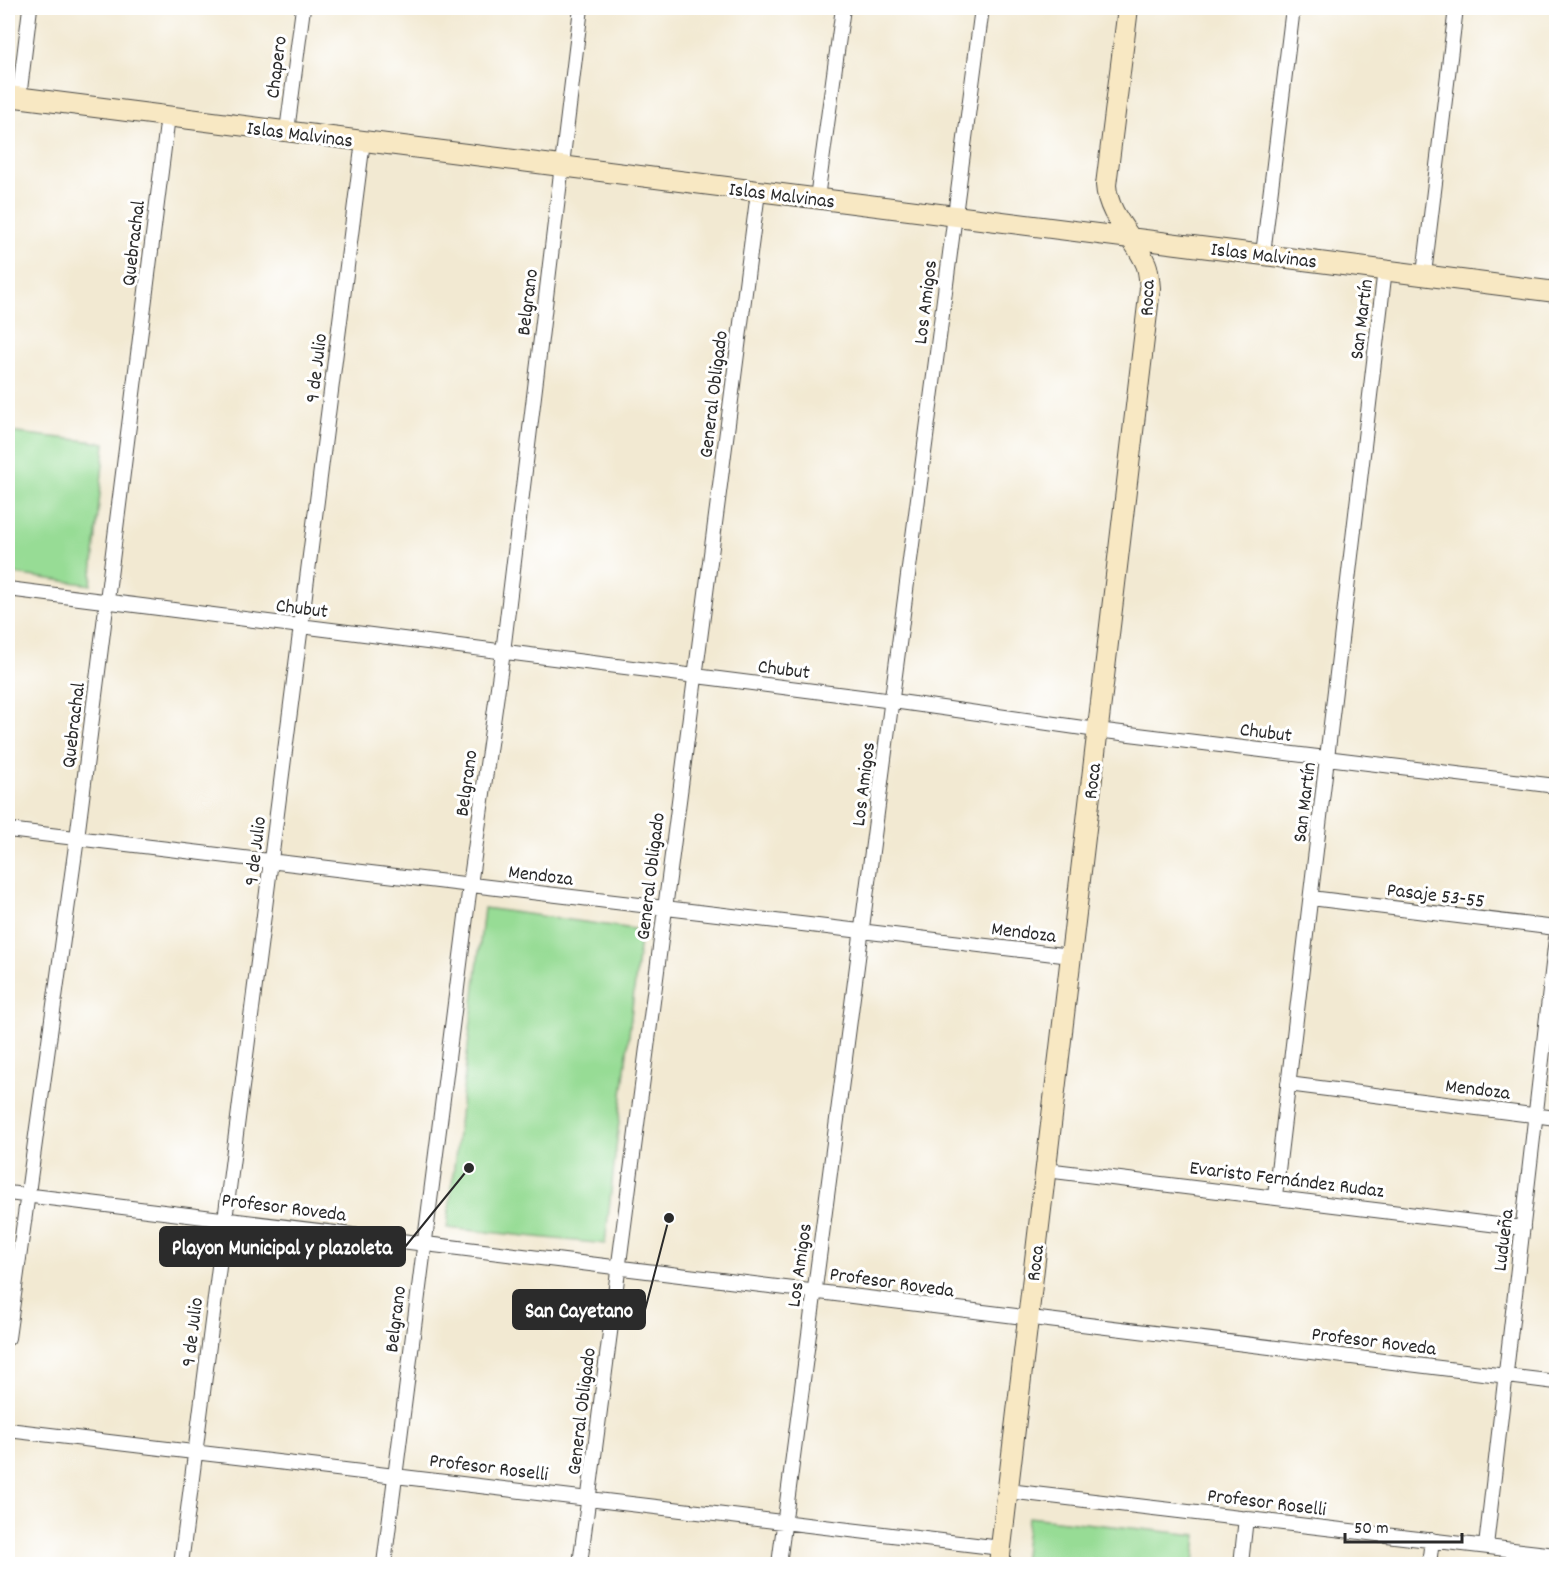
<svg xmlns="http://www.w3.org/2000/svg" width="1564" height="1572" viewBox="0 0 1564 1572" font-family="Dekko,sans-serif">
<rect width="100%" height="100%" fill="#fff"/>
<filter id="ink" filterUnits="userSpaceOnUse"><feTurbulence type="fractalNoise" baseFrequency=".0167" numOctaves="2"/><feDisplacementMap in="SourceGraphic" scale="12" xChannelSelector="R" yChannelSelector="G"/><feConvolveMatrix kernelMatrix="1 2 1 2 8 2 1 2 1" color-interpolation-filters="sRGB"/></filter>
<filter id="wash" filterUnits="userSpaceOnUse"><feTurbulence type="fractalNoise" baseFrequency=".008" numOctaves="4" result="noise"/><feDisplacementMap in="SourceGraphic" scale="24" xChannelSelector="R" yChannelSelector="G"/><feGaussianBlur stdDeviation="1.35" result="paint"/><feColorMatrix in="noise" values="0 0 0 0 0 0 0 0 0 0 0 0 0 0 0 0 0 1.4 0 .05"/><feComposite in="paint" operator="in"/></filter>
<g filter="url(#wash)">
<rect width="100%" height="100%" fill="#f2e9d2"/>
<path fill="#97dc95" stroke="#618460" stroke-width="1.5" d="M8 432 105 443 91 585 8 573Z
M484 908 641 930 605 1244 447 1228Z
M1028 1517 1197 1535 1194 1564H1023Z"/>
</g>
<g filter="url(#ink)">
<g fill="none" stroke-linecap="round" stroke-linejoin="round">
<g stroke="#494844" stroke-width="16">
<path id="street" d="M19 98 30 8
M287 131 303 8
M817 198 843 8
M1263 254 1293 8
M1424 274 1456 8
M8 589 893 701 1097 730 1556 786
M8 830 1071 956
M1311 898 1556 928
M1288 1084 1556 1118
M1046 1170 1523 1228
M8 1193 1556 1382
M1275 1196 1385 269
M8 1338 77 838 168 116
M8 1430 1001 1548
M1008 1491 1556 1555
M1486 1546 1556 938
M181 1564 363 141
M384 1564 470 885 503 652 581 8
M580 1564 758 192
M779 1564 982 8
M1241 1564 1246 1518
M1429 1564 1432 1540"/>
</g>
<g stroke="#494844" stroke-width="22">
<path id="secondary" d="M8 96 1556 292
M999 1564 1150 288C1149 281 1149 271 1146 264 1134 236 1108 217 1106 185L1128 8"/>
</g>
<use href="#street" stroke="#fff" stroke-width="14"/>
<use href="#secondary" stroke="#f8e8c3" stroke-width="20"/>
</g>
</g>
<g text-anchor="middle" stroke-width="6" stroke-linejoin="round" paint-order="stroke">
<g font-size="20" fill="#2b2b2b" stroke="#fff">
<text transform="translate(275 67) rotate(-83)" y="7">Chapero</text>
<text transform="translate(300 133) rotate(7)" y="7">Islas Malvinas</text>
<text transform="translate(782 194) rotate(7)" y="7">Islas Malvinas</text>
<text transform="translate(132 243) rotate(-83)" y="7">Quebrachal</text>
<text transform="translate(1264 254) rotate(7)" y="7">Islas Malvinas</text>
<text transform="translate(1146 298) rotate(-88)" y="7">Roca</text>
<text transform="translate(526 302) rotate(-83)" y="7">Belgrano</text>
<text transform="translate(924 302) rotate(-83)" y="7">Los Amigos</text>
<text transform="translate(1360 319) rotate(-83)" y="7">San Martín</text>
<text transform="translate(315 368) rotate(-83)" y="7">9 de Julio</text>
<text transform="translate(712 394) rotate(-83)" y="7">General Obligado</text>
<text transform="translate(302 607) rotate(7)" y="7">Chubut</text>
<text transform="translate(784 668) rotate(7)" y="7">Chubut</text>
<text transform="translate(72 725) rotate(-83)" y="7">Quebrachal</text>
<text transform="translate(1266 731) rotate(7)" y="7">Chubut</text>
<text transform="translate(1091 781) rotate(-83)" y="7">Roca</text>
<text transform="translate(465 783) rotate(-82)" y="7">Belgrano</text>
<text transform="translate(862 784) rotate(-83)" y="7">Los Amigos</text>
<text transform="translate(1303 802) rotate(-83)" y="7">San Martín</text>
<text transform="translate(254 851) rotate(-83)" y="7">9 de Julio</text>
<text transform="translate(541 874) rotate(7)" y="7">Mendoza</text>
<text transform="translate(649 876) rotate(-83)" y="7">General Obligado</text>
<text transform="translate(1436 894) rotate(7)" y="7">Pasaje 53-55</text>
<text transform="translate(1024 931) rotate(7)" y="7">Mendoza</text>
<text transform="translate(1478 1088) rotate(7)" y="7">Mendoza</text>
<text transform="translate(1287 1178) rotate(7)" y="7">Evaristo Fernández Rudaz</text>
<text transform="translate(284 1206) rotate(7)" y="7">Profesor Roveda</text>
<text transform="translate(1502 1240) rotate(-83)" y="7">Ludueña</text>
<text transform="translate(1034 1263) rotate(-83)" y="7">Roca</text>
<text transform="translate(798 1265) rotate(-82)" y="7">Los Amigos</text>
<text transform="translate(892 1281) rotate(8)" y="7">Profesor Roveda</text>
<text transform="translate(394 1319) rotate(-83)" y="7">Belgrano</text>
<text transform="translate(191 1332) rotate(-83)" y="7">9 de Julio</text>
<text transform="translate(1374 1340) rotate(7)" y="7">Profesor Roveda</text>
<text transform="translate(580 1411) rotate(-83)" y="7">General Obligado</text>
<text transform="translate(489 1466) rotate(7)" y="7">Profesor Roselli</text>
<text transform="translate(1267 1501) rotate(7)" y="7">Profesor Roselli</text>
</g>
</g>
<path fill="none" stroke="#2b2b2b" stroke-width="2" d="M469 1168L405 1247M669 1218L645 1310"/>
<g fill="#2b2b2b" stroke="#fff" stroke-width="2">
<circle cx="469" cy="1168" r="6"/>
<circle cx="669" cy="1218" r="6"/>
</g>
<g fill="#2b2b2b" stroke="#2b2b2b" stroke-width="2">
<rect x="160" y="1227" width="245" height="39" rx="6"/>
<rect x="513" y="1290" width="132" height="39" rx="6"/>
</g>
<g font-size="21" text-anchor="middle" font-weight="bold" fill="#fff">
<text x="282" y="1254">Playon Municipal y plazoleta</text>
<text x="579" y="1317">San Cayetano</text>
</g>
<rect width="1564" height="1572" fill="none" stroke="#fff" stroke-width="30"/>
<path d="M1345 1533v9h117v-9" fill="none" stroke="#2b2b2b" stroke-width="3"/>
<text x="1354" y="1533" font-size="18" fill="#2b2b2b" stroke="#ffffff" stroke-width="4.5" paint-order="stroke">50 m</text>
</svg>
